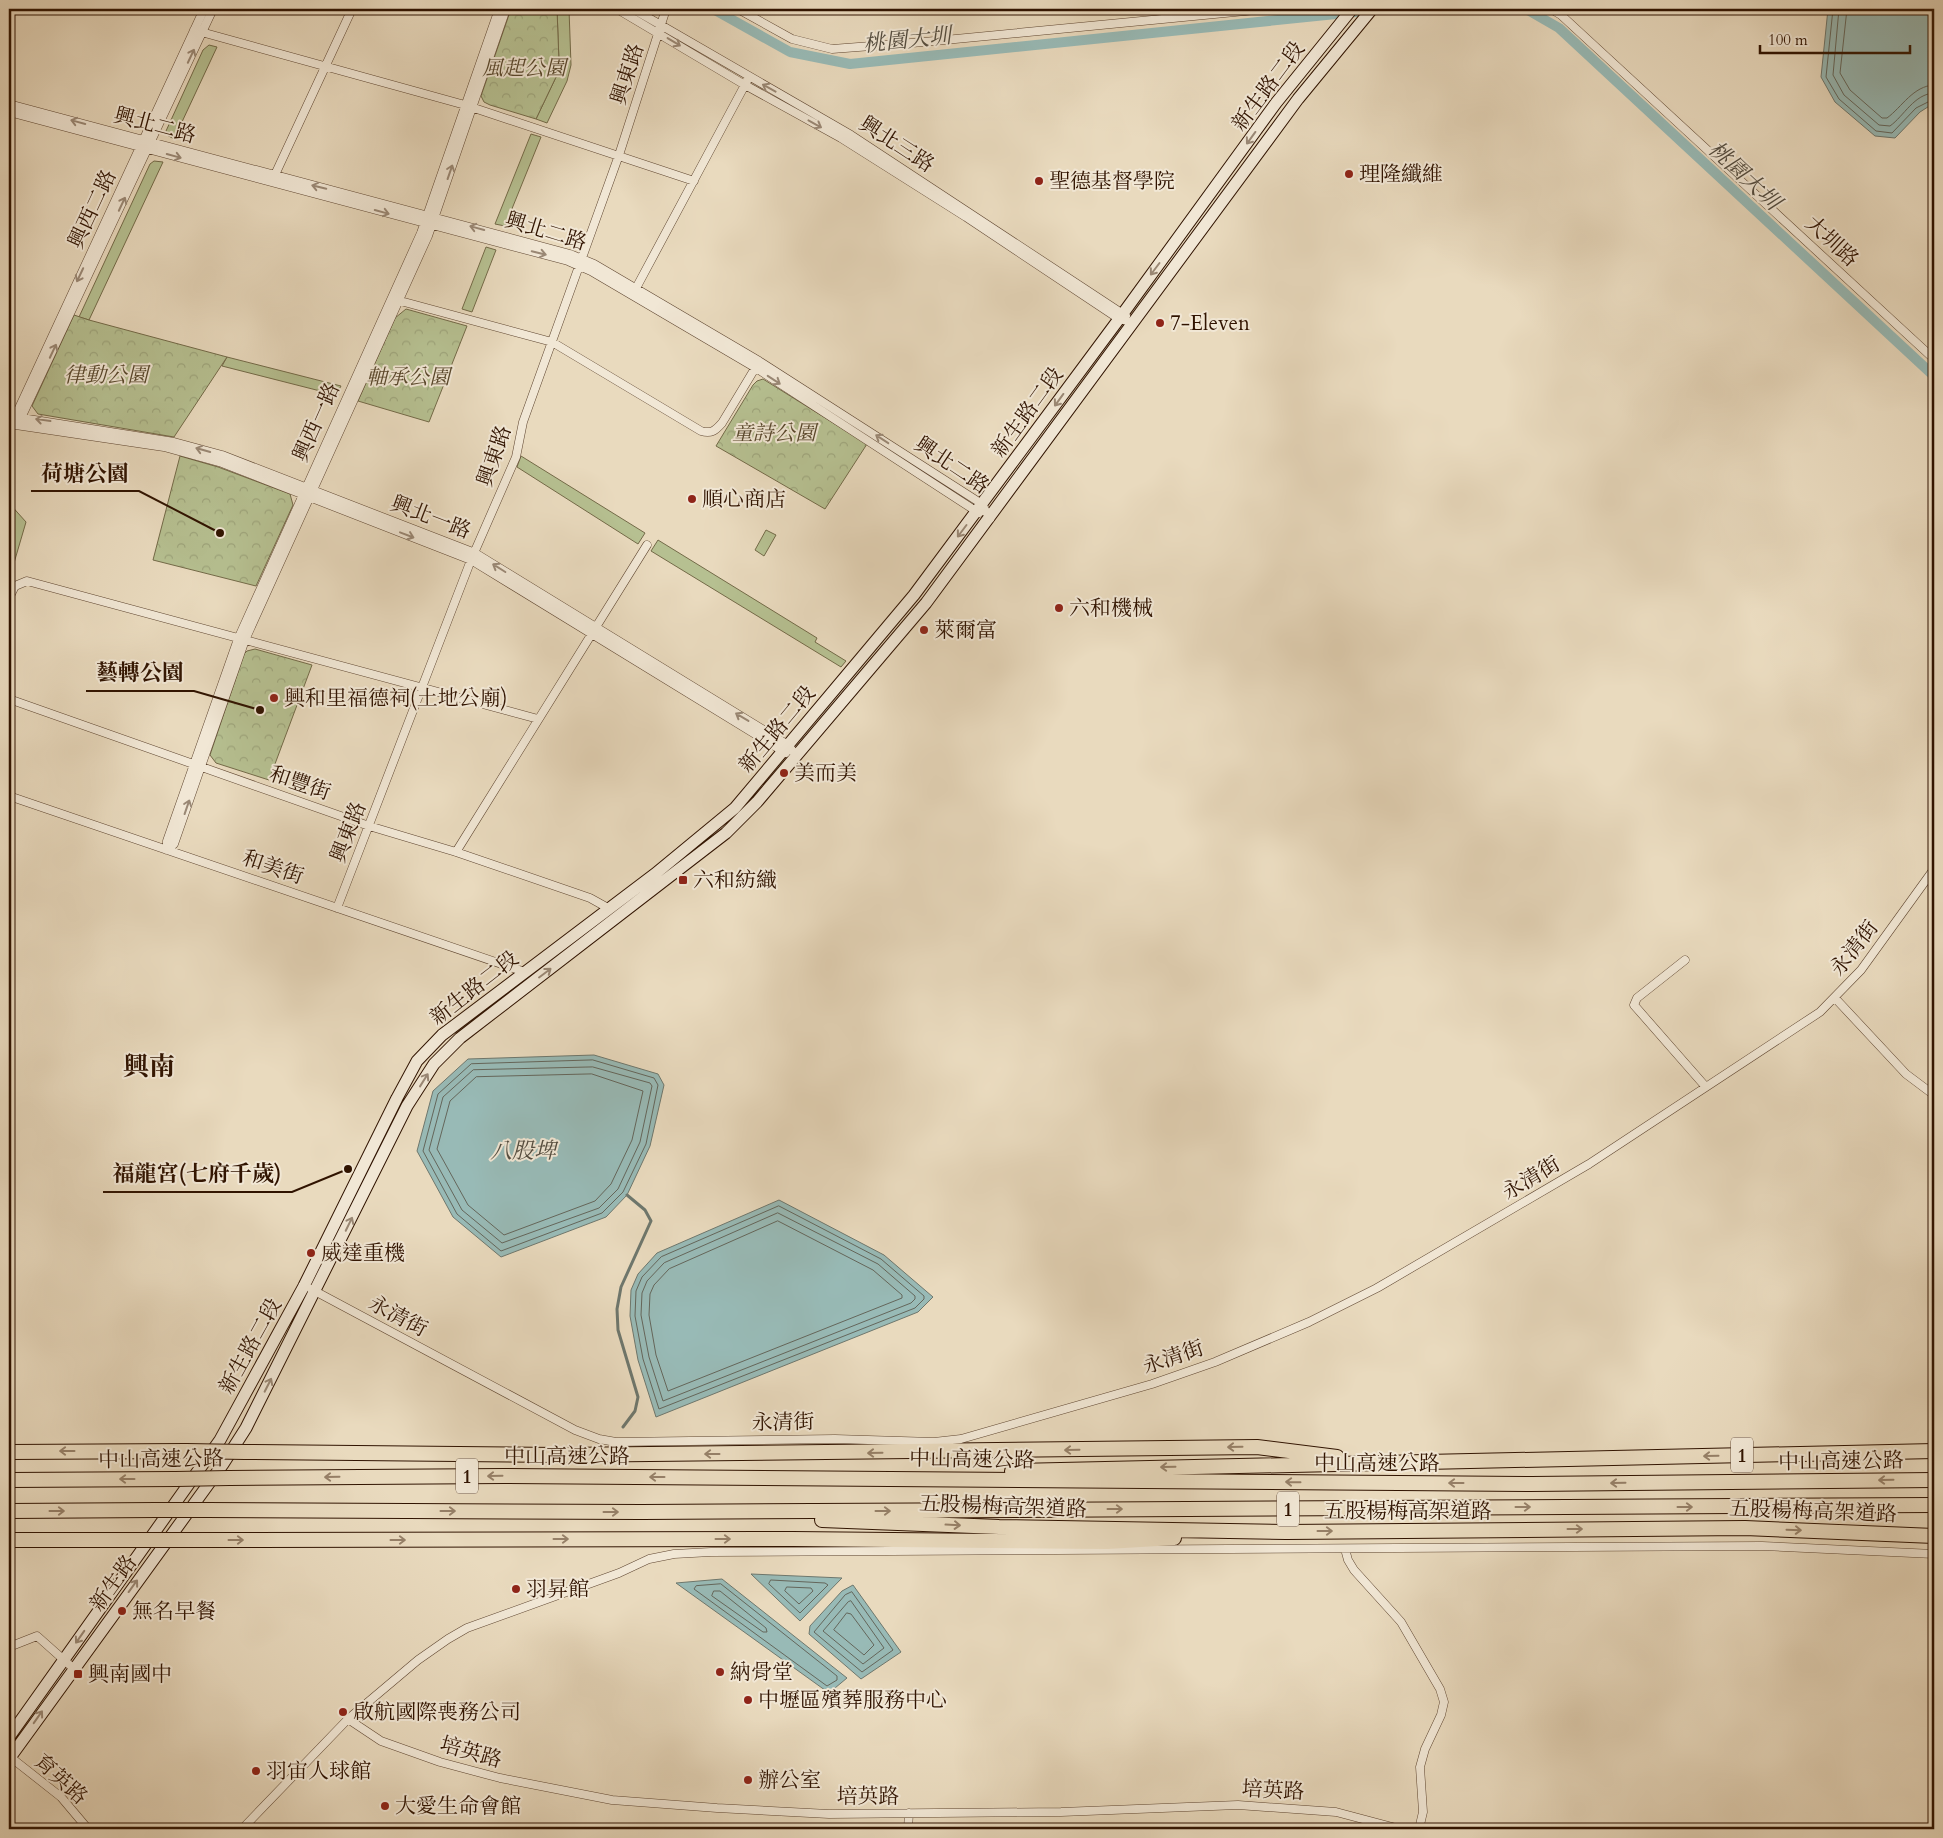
<svg xmlns="http://www.w3.org/2000/svg" width="1943" height="1838" viewBox="0 0 1943 1838" font-family="Cardo,'Noto Serif TC',serif">
<defs>
<pattern id="park-crowns" width="20" height="18" patternUnits="userSpaceOnUse" patternTransform="scale(1.25)"><rect width="20" height="18" fill="#b6c091"/><path d="M2 6a3 3 0 1 1 6 0M12 15a3 3 0 1 1 6 0" fill="none" stroke="#9da47b"/></pattern>
</defs>
<rect width="100%" height="100%" fill="#e9dabe"/>
<filter id="stains"><feTurbulence type="fractalNoise" baseFrequency=".004" numOctaves="4"/><feColorMatrix values="0 0 0 0 .2 0 0 0 0 .09 0 0 0 0 .02 0 0 0 .5 -.17"/></filter>
<radialGradient id="worn" r=".72"><stop offset=".6" stop-color="#630" stop-opacity="0"/><stop offset="1" stop-color="#630" stop-opacity=".3"/></radialGradient>
<path fill="#b6c091" stroke="#736a48" d="M557 9H569L571 65 567 81 547 123 536 119 557 75 559 62Z
M209 45 217 47 174 139 167 135 166 131 203 50Z
M531 134 541 137 505 226 495 224Z
M154 161 163 162 89 320 79 317 150 164Z
M486 247 496 250 472 312 462 309Z
M227 357 341 386 336 395 222 366Z
M521 456 645 533 638 544 517 467Z
M9 503 26 522 9 580Z
M766 530 776 535 764 556 755 550Z
M658 540 817 638 815 642 846 661 841 667 651 551Z"/>
<path fill="url(#park-crowns)" stroke="#736a48" d="M511 9H557L559 62 557 75 536 119 490 105 484 102 481 96Z
M406 309 467 326 429 422 358 401 395 318Z
M74 315 89 320 227 357 174 437 38 414 32 406Z
M763 379 867 444 825 509 716 446 753 385 757 381Z
M180 456 218 467 290 494 293 505 256 586 153 560Z
M255 649 312 665 269 780 216 763 210 755 244 654 247 651Z"/>
<path fill="#98bab6" stroke="#6e776d" d="M1828 9H1934V103L1920 112 1895 138 1875 136 1835 102 1821 77Z
M594 1055 658 1074 664 1085 650 1146 627 1195 606 1217 501 1257 453 1217 417 1151 433 1091 468 1059Z
M779 1200 884 1255 933 1297 918 1312 656 1417 638 1360 630 1316 631 1290 638 1274 657 1253Z
M751 1574 842 1578 800 1621Z
M722 1579 847 1678 829 1693 676 1583Z
M853 1585 901 1652 861 1679 809 1634 810 1626 842 1591Z"/>
<g fill="none" stroke-linecap="round" stroke-linejoin="round">
<path stroke="#64665b" stroke-width="1" d="M1833 9 1826 77 1839 99 1876 131 1892 133 1916 108 1934 99
M1839 9 1833 75 1844 95 1879 125 1890 126C1904 116 1914 94 1934 93
M1847 9 1840 73 1850 90 1882 118H1887C1902 107 1913 86 1934 85
M593 1060 654 1078 658 1085 646 1144 623 1192 602 1213 501 1251 457 1214 423 1151 438 1094 471 1064Z
M593 1067 650 1083 652 1086 640 1142 618 1189 599 1208 502 1243 462 1210 429 1150 443 1097 473 1070Z
M592 1074 643 1091 632 1140 611 1184 595 1201 504 1235 468 1205 437 1149 450 1101 476 1077Z
M779 1206 881 1259 924 1296V1299L915 1308 659 1409 643 1359 635 1316 636 1291 642 1277 661 1257Z
M778 1213 878 1264 915 1296V1299L911 1303 663 1401 649 1357 641 1315 642 1293 647 1281 664 1263Z
M778 1221 873 1270 902 1295V1298L668 1391 656 1355 649 1315 650 1294 654 1285 669 1269Z
M771 1580 825 1583 828 1585 800 1613 769 1584Z
M721 1584 837 1676V1680L827 1686 694 1589 696 1586Z
M787 1587 811 1588 813 1591 799 1604 785 1591Z
M714 1591H720L766 1628 767 1632H763L712 1596Z
M852 1592 893 1650 862 1672 814 1632 845 1595Z
M851 1601 884 1648 863 1664 823 1631 848 1602Z
M847 1613 851 1614 874 1645 864 1655 834 1630Z"/>
<path stroke="#6e776d" stroke-width="3" d="M623 1427 635 1411 638 1397 618 1330 617 1309 621 1287 651 1221 645 1210 627 1195"/>
<path stroke="#98bab6" stroke-width="10" d="M713 9 790 52 850 64 1385 9
M1526 9 1559 28 1934 376"/>
<g stroke="#5e4530" stroke-width="9">
<path id="street" d="M617 9 745 85 841 138 966 217 1119 319 1133 322
M633 9 851 135 1126 316
M738 9 792 39 832 49 924 42 1266 9
M1551 9 1561 15 1934 359
M194 30 465 105 694 181
M9 104 570 254 594 264 759 361 982 504 990 519
M9 112 568 261 591 271 756 368 979 513
M273 179 352 9
M634 292 747 81
M393 299 552 342 701 431C711 434 715 431 722 423L757 365
M9 416 174 442 222 455 475 553 788 745 796 755
M14 419 204 9
M20 420 213 9
M9 424 164 447 222 463 471 560 786 753
M9 598 15 586 27 581 538 719
M9 699 369 826 456 852 590 898 608 908
M9 796 525 972
M167 850 174 844 245 640 428 236 506 9
M167 850V841L238 639 421 233 499 9
M456 852 647 545
M337 908 471 560 516 457 523 422 619 155 666 9
M1685 960 1637 998 1634 1005 1705 1086
M1835 998 1906 1074 1934 1095
M1934 1206V1219
M311 1289 575 1430 599 1439 616 1442 835 1439 934 1442 961 1439 1152 1384 1215 1362 1309 1322 1377 1288 1589 1164 1820 1012 1861 970 1934 869
M1345 1549 1348 1560 1354 1570 1401 1622 1440 1689 1444 1702 1441 1715 1425 1749 1420 1767 1423 1812 1419 1829
M9 1647 37 1636 73 1668
M348 1719 381 1741 440 1762 500 1778 612 1800 717 1808 829 1814 1061 1812 1238 1805 1336 1812 1400 1829
M9 1756 61 1797 88 1829
M242 1829 348 1719 418 1660 448 1639 467 1628 619 1573 649 1559 674 1554 711 1552 1762 1546 1934 1554
M908 1829 909 1813"/>
</g>
<g stroke="#301300" stroke-width="13">
<path id="secondary" d="M9 1737 220 1440 304 1286 397 1098 417 1061 442 1035 655 874 735 808 914 595 1119 319 1276 103 1352 9
M9 1759 223 1464 246 1428 407 1106 434 1064 460 1038 726 833 757 802 926 603 1298 99 1372 9"/>
</g>
<g stroke="#301300" stroke-width="16">
<path id="highway" d="M9 1452 186 1451
M245 1452 559 1455 1257 1447 1337 1457
M1012 1471 1934 1451
M229 1478 503 1476 1531 1484 1934 1480
M9 1480 176 1479
M207 1510 642 1512 1934 1505
M9 1511 156 1510
M822 1520 999 1527 1286 1532 1745 1528 1934 1536
M9 1540H125
M187 1540 793 1539 1107 1542 1174 1538"/>
</g>
<use href="#street" stroke="#f1e7d5" stroke-width="8"/>
<use href="#secondary" stroke="#f1e7d5" stroke-width="11"/>
<use href="#highway" stroke="#e9dabe" stroke-width="14"/>
<g stroke="#301300" stroke-width="16" stroke-linecap="butt">
<path id="highway-bridge" d="M186 1451 245 1452
M176 1479 229 1478
M156 1510H207
M125 1540H187"/>
</g>
<use href="#highway-bridge" stroke="#e9dabe" stroke-width="14"/>
</g>
<defs><path id="oneway-shaft" d="M-6 0H5M1.5-3L5.5 0L1.5 3" fill="none" stroke-width="1.6" stroke-linecap="round" stroke-linejoin="round" transform="scale(1.25)"/></defs>
<g stroke="#9a8875">
<use href="#oneway-shaft" transform="translate(674 42) rotate(31)"/>
<use href="#oneway-shaft" transform="translate(191 56) rotate(-65)"/>
<use href="#oneway-shaft" transform="translate(769 88) rotate(-151)"/>
<use href="#oneway-shaft" transform="translate(78 122) rotate(-165)"/>
<use href="#oneway-shaft" transform="translate(815 124) rotate(29)"/>
<use href="#oneway-shaft" transform="translate(1251 138) rotate(126)"/>
<use href="#oneway-shaft" transform="translate(174 156) rotate(15)"/>
<use href="#oneway-shaft" transform="translate(450 172) rotate(-71)"/>
<use href="#oneway-shaft" transform="translate(319 187) rotate(-166)"/>
<use href="#oneway-shaft" transform="translate(122 204) rotate(-65)"/>
<use href="#oneway-shaft" transform="translate(382 212) rotate(15)"/>
<use href="#oneway-shaft" transform="translate(477 228) rotate(-165)"/>
<use href="#oneway-shaft" transform="translate(539 253) rotate(14)"/>
<use href="#oneway-shaft" transform="translate(1155 269) rotate(127)"/>
<use href="#oneway-shaft" transform="translate(80 275) rotate(115)"/>
<use href="#oneway-shaft" transform="translate(53 351) rotate(-65)"/>
<use href="#oneway-shaft" transform="translate(774 380) rotate(33)"/>
<use href="#oneway-shaft" transform="translate(1059 400) rotate(126)"/>
<use href="#oneway-shaft" transform="translate(43 420) rotate(-172)"/>
<use href="#oneway-shaft" transform="translate(882 439) rotate(-147)"/>
<use href="#oneway-shaft" transform="translate(203 450) rotate(-164)"/>
<use href="#oneway-shaft" transform="translate(962 531) rotate(127)"/>
<use href="#oneway-shaft" transform="translate(407 535) rotate(21)"/>
<use href="#oneway-shaft" transform="translate(499 568) rotate(-148)"/>
<use href="#oneway-shaft" transform="translate(742 717) rotate(-149)"/>
<use href="#oneway-shaft" transform="translate(187 807) rotate(-71)"/>
<use href="#oneway-shaft" transform="translate(545 973) rotate(-37)"/>
<use href="#oneway-shaft" transform="translate(424 1080) rotate(-58)"/>
<use href="#oneway-shaft" transform="translate(349 1224) rotate(-64)"/>
<use href="#oneway-shaft" transform="translate(268 1385) rotate(-63)"/>
<use href="#oneway-shaft" transform="translate(133 1586) rotate(-54)"/>
<use href="#oneway-shaft" transform="translate(80 1637) rotate(125)"/>
<use href="#oneway-shaft" transform="translate(38 1717) rotate(-55)"/>
</g>
<g stroke="#968068">
<use href="#oneway-shaft" transform="translate(1235 1447) rotate(179)"/>
<use href="#oneway-shaft" transform="translate(1072 1450) rotate(179)"/>
<use href="#oneway-shaft" transform="translate(67 1451) rotate(180)"/>
<use href="#oneway-shaft" transform="translate(875 1453) rotate(179)"/>
<use href="#oneway-shaft" transform="translate(712 1454) rotate(180)"/>
<use href="#oneway-shaft" transform="translate(1711 1456) rotate(179)"/>
<use href="#oneway-shaft" transform="translate(1168 1467) rotate(179)"/>
<use href="#oneway-shaft" transform="translate(495 1476) rotate(179)"/>
<use href="#oneway-shaft" transform="translate(332 1477) rotate(179)"/>
<use href="#oneway-shaft" transform="translate(657 1477) rotate(-180)"/>
<use href="#oneway-shaft" transform="translate(127 1479) rotate(180)"/>
<use href="#oneway-shaft" transform="translate(1886 1480) rotate(179)"/>
<use href="#oneway-shaft" transform="translate(1293 1482) rotate(-179)"/>
<use href="#oneway-shaft" transform="translate(1456 1483) rotate(-180)"/>
<use href="#oneway-shaft" transform="translate(1618 1483) rotate(179)"/>
<use href="#oneway-shaft" transform="translate(1523 1507)"/>
<use href="#oneway-shaft" transform="translate(1685 1507)"/>
<use href="#oneway-shaft" transform="translate(1115 1509)"/>
<use href="#oneway-shaft" transform="translate(57 1511)"/>
<use href="#oneway-shaft" transform="translate(448 1511)"/>
<use href="#oneway-shaft" transform="translate(883 1511)"/>
<use href="#oneway-shaft" transform="translate(611 1512)"/>
<use href="#oneway-shaft" transform="translate(953 1525) rotate(3)"/>
<use href="#oneway-shaft" transform="translate(1575 1529)"/>
<use href="#oneway-shaft" transform="translate(1794 1530) rotate(2)"/>
<use href="#oneway-shaft" transform="translate(1325 1531)"/>
<use href="#oneway-shaft" transform="translate(561 1539)"/>
<use href="#oneway-shaft" transform="translate(723 1539)"/>
<use href="#oneway-shaft" transform="translate(236 1540)"/>
<use href="#oneway-shaft" transform="translate(398 1540)"/>
</g>
<g fill="#8f2418" stroke="#f1e7d5" stroke-width="2">
<circle cx="1349" cy="174" r="5"/>
<circle cx="1039" cy="181" r="5"/>
<circle cx="1160" cy="323" r="5"/>
<circle cx="692" cy="499" r="5"/>
<circle cx="1059" cy="608" r="5"/>
<circle cx="924" cy="630" r="5"/>
<circle cx="274" cy="698" r="5"/>
<circle cx="784" cy="773" r="5"/>
<rect x="678" y="875" width="10" height="10" rx="2.5"/>
<circle cx="311" cy="1253" r="5"/>
<circle cx="516" cy="1589" r="5"/>
<circle cx="122" cy="1611" r="5"/>
<circle cx="720" cy="1672" r="5"/>
<rect x="73" y="1669" width="10" height="10" rx="2.5"/>
<circle cx="748" cy="1700" r="5"/>
<circle cx="343" cy="1712" r="5"/>
<circle cx="256" cy="1771" r="5"/>
<circle cx="748" cy="1780" r="5"/>
<circle cx="385" cy="1806" r="5"/>
</g>
<g text-anchor="middle" stroke-width="4" stroke-linejoin="round" paint-order="stroke">
<g fill="#f1e7d5" stroke="#6a5340" stroke-width="1">
<rect x="1731" y="1437.5" width="22" height="35" rx="4"/>
<rect x="456" y="1458.5" width="22" height="35" rx="4"/>
<rect x="1277" y="1491.5" width="22" height="35" rx="4"/>
</g>
<g font-size="20" font-weight="bold" fill="#301300">
<text x="1742" y="1462">1</text>
<text x="467" y="1483">1</text>
<text x="1288" y="1516">1</text>
</g>
<g font-size="21" font-style="italic" fill="#58472c" stroke="#f1e7d5">
<text x="524" y="75">風起公園</text>
<text x="106" y="382">律動公園</text>
<text x="408" y="384">軸承公園</text>
<text x="774" y="440">童詩公園</text>
</g>
<g font-size="21" fill="#301300" stroke="#f1e7d5">
<text transform="translate(627 74) rotate(-72)" y="7">興東路</text>
<text transform="translate(1268 86) rotate(-53)" y="7">新生路二段</text>
<text transform="translate(155 125) rotate(15)" y="7">興北二路</text>
<text transform="translate(897 144) rotate(33)" y="7">興北三路</text>
<text transform="translate(92 209) rotate(-65)" y="7">興西二路</text>
<text transform="translate(546 231) rotate(17)" y="7">興北二路</text>
<text transform="translate(1832 241) rotate(43)" y="7">大圳路</text>
<text transform="translate(1027 412) rotate(-54)" y="7">新生路二段</text>
<text transform="translate(316 422) rotate(-66)" y="7">興西一路</text>
<text transform="translate(494 456) rotate(-71)" y="7">興東路</text>
<text transform="translate(952 465) rotate(34)" y="7">興北二路</text>
<text transform="translate(431 517) rotate(21)" y="7">興北一路</text>
<text transform="translate(777 729) rotate(-50)" y="7">新生路二段</text>
<text transform="translate(300 783) rotate(19)" y="7">和豐街</text>
<text transform="translate(348 832) rotate(-69)" y="7">興東路</text>
<text transform="translate(273 867) rotate(19)" y="7">和美街</text>
<text transform="translate(1854 948) rotate(-52)" y="7">永清街</text>
<text transform="translate(474 988) rotate(-38)" y="7">新生路二段</text>
<text transform="translate(1531 1178) rotate(-31)" y="7">永清街</text>
<text transform="translate(398 1316) rotate(28)" y="7">永清街</text>
<text transform="translate(250 1346) rotate(-61)" y="7">新生路二段</text>
<text transform="translate(1173 1357) rotate(-19)" y="7">永清街</text>
<text transform="translate(783 1422) rotate(-1)" y="7">永清街</text>
<text x="567" y="1463">中山高速公路</text>
<text transform="translate(161 1459) rotate(-1)" y="7">中山高速公路</text>
<text transform="translate(972 1459) rotate(1)" y="7">中山高速公路</text>
<text transform="translate(1841 1461) rotate(-1)" y="7">中山高速公路</text>
<text x="1377" y="1470">中山高速公路</text>
<text transform="translate(1003 1506) rotate(2)" y="7">五股楊梅高架道路</text>
<text x="1408" y="1518">五股楊梅高架道路</text>
<text transform="translate(1813 1511) rotate(2)" y="7">五股楊梅高架道路</text>
<text transform="translate(113 1583) rotate(-54)" y="7">新生路</text>
<text transform="translate(471 1752) rotate(16)" y="7">培英路</text>
<text transform="translate(61 1779) rotate(42)" y="7">育英路</text>
<text transform="translate(1273 1790) rotate(3)" y="7">培英路</text>
<text x="868" y="1803">培英路</text>
</g>
<g font-size="21" fill="#301300" stroke="#f1e7d5" text-anchor="start">
<text x="1359" y="181">理隆纖維</text>
<text x="1049" y="188">聖德基督學院</text>
<text x="1170" y="330">7-Eleven</text>
<text x="702" y="506">順心商店</text>
<text x="1069" y="615">六和機械</text>
<text x="934" y="637">萊爾富</text>
<text x="284" y="705">興和里福德祠(土地公廟)</text>
<text x="794" y="780">美而美</text>
<text x="693" y="887">六和紡織</text>
<text x="321" y="1260">威達重機</text>
<text x="526" y="1596">羽昇館</text>
<text x="132" y="1618">無名早餐</text>
<text x="730" y="1679">納骨堂</text>
<text x="88" y="1681">興南國中</text>
<text x="758" y="1707">中壢區殯葬服務中心</text>
<text x="353" y="1719">啟航國際喪務公司</text>
<text x="266" y="1778">羽宙人球館</text>
<text x="758" y="1787">辦公室</text>
<text x="395" y="1813">大愛生命會館</text>
</g>
<g font-size="22" font-style="italic" fill="#544d40" stroke="#f1e7d5">
<text transform="translate(907 39) rotate(-6)" y="8">桃園大圳</text>
<text transform="translate(1745 175) rotate(43)" y="8">桃園大圳</text>
<text x="523" y="1158">八股埤</text>
</g>
<g font-size="26" font-weight="bold" fill="#301300" stroke="#f1e7d5">
<text x="149" y="1075">興南</text>
</g>
</g>
<path fill="none" stroke="#301300" stroke-width="2" d="M220 533L139 491H31M260 710L194 691H86M348 1169L292 1192H103"/>
<g fill="#301300" stroke="#f1e7d5" stroke-width="2">
<circle cx="220" cy="533" r="5"/>
<circle cx="260" cy="710" r="5"/>
<circle cx="348" cy="1169" r="5"/>
</g>
<g font-size="22" text-anchor="middle" font-weight="bold" fill="#301300" stroke="#f1e7d5" stroke-width="4" stroke-linejoin="round" paint-order="stroke">
<text x="85" y="481">荷塘公園</text>
<text x="140" y="680">藝轉公園</text>
<text x="197" y="1181">福龍宮(七府千歲)</text>
</g>
<rect width="1943" height="1838" fill="none" stroke="#e9dabe" stroke-width="30"/>
<rect x="10" y="10" width="1923" height="1818" fill="none" stroke="#301300" stroke-width="2.5"/>
<rect x="15" y="15" width="1913" height="1808" fill="none" stroke="#301300"/>
<path d="M1760 45v8h150v-8" fill="none" stroke="#301300" stroke-width="2.5"/>
<text x="1768" y="45" font-size="15" fill="#301300" stroke="#f1e7d5" stroke-width="4" paint-order="stroke">100 m</text>
<rect width="100%" height="100%" filter="url(#stains)"/>
<rect width="100%" height="100%" fill="url(#worn)"/>
</svg>
